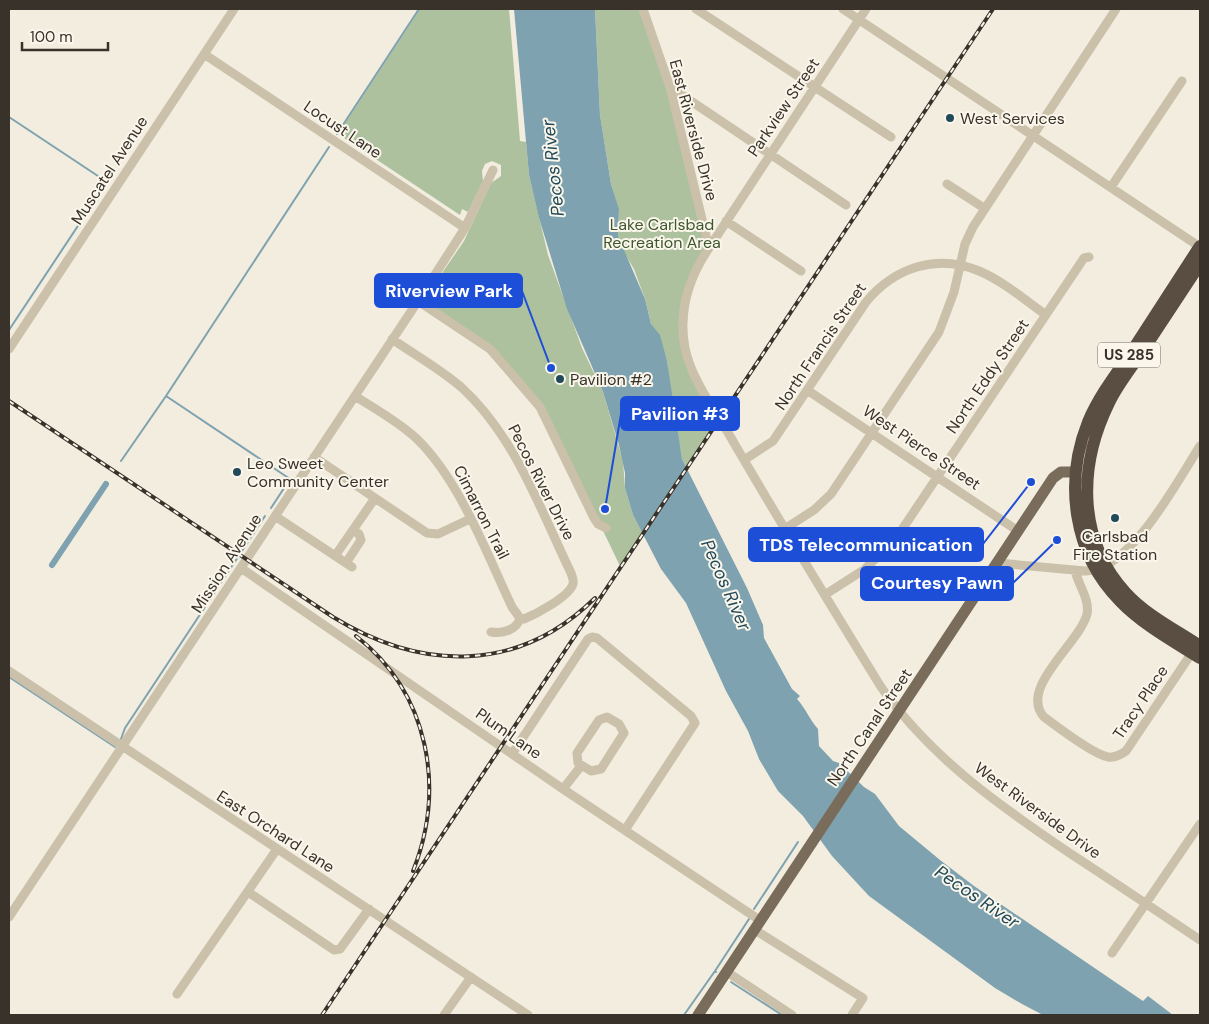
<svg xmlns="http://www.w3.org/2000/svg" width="1209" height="1024" viewBox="0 0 1209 1024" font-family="'DM Sans',sans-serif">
<rect width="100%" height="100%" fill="#f2eddf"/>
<path fill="#aec19f" d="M420 9H509L520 141 526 142 529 175 548 255 582 348 603 392 623 461 625 488 633 515 643 534 620 566 543 406 493 347 427 302 425 298 464 241 491 183 501 176V165L492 161 485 164 482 171 483 181 468 212 462 209 460 215 338 134Z
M595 9H643L670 87 709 248 691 277 685 347 720 418 687 469 682 459 672 404 667 361 651 324 645 299 634 269 625 254 618 236 619 210 611 184 600 115Z"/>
<path fill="#7ea2af" d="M514 9H595L600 115 611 184 619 209 618 236 645 299 651 324 660 335 667 361 682 459 747 588 763 625 764 638 792 689 800 696 797 699C806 709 810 720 818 729L819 746 833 761 839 763 864 787 875 794 899 826 940 860 974 886 1143 1001 1148 996 1173 1015H1043L1022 1004 995 988 869 896 832 856 803 816 778 791 759 759 748 731 726 691 686 603 661 569 633 515 625 488V473L619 445 603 392 567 309 539 218 529 175Z"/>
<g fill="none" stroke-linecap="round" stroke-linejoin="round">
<path stroke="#7ea2af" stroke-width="2" d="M9 117 107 182 9 330
M337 134 419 9
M166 396 329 147
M121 461 166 396 290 479 271 508
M242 551 265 516
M9 677 115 747
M121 739 125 728 238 557
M754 909 798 842
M716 972 715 971 749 919
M731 982 782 1015
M684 1015 715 971"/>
<path stroke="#7ea2af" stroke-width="6" d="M52 565 106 484"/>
<path stroke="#cbc0aa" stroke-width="9" d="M643 9 670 87 709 248C688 279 678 311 685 348 692 382 718 414 734 443 782 525 831 606 881 687 931 758 1000 806 1071 854 1114 882 1157 911 1200 940
M696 9 891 137
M843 9 1200 247
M204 54 465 228
M670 87 846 205
M947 184 984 208
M1111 187 1182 81
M726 221 801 271
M709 248 866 9
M418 301 490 349 540 407 594 518 598 524 606 528
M392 339C415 355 440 369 461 387 515 436 540 509 571 573 572 576 574 580 573 584 569 597 536 614 524 619L520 618
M9 349 234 9
M807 390 1018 531
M355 396C375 409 399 422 417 439 460 481 486 552 512 607L520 618
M314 457 427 533 438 534 470 519
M744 460 773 441 866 302C894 268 936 253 979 271 1003 281 1025 300 1046 315
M275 516 352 567
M786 528 814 510 831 494 939 332 954 292 965 244 973 227 1116 9
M335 556 375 498
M346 563 361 540 359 534 353 530
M998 563 1085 571C1130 572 1178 480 1200 446
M241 568 563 789 761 921
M1075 570C1078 585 1090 599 1087 614 1080 643 1018 688 1044 717 1056 726 1094 755 1108 757 1115 758 1120 755 1126 751L1195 648
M826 594 865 569 897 537 1084 258 1089 257
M491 632C502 634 517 630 520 618
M9 671 528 1015
M607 717 619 724 624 733 601 769 591 771 578 763 577 753 599 720Z
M512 754 588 639 592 637 597 638 691 716 695 723 625 830
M563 789 581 766
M248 892 334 950 340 949 369 909
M9 917 418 301 465 228 493 170
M755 930 863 998 852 1015
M1112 953 1200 824
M727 972 792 1015
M177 994 277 849
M444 1015 471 977"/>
<path stroke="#7a6c5b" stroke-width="11" d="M698 1015 1053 478 1061 472H1076"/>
<path stroke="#594e41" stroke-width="12" d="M1200 246C1177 281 1155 316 1132 351 1116 374 1099 396 1088 422 1064 482 1073 554 1120 601 1142 624 1173 641 1200 658
M1200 264C1180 294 1160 325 1140 355 1129 371 1117 386 1109 403 1078 466 1077 540 1126 593 1146 615 1176 630 1200 646"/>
<g stroke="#38322a" stroke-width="4">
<path id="rail" d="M9 401 333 617C421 671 518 674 595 598
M356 636C429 693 446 788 413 871
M322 1015 993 9"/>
</g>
<use href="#rail" stroke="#faf6eb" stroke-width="2" stroke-dasharray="5.5" stroke-linecap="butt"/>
</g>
<g fill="#204959" stroke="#faf6eb" stroke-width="2">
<circle cx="950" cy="118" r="5"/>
<circle cx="560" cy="379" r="5"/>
<circle cx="237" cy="472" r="5"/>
<circle cx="1115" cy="518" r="5"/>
</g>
<g text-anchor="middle" stroke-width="4" stroke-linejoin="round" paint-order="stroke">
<rect fill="#faf6eb" stroke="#726d64" stroke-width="1" x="1098" y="342.5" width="62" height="25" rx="4"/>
<g font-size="15" font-weight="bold" fill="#38322a">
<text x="1129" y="360">US 285</text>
</g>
<g font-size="16" fill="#38322a" stroke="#faf6eb">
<text transform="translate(783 107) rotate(-56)" y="6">Parkview Street</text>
<text transform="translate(343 129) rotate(34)" y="6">Locust Lane</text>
<text transform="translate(694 130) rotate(75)" y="6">East Riverside Drive</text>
<text transform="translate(109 170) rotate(-57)" y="6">Muscatel Avenue</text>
<text transform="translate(820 346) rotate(-56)" y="6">North Francis Street</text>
<text transform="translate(987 376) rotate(-56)" y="6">North Eddy Street</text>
<text transform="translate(922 447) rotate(34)" y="6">West Pierce Street</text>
<text transform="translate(542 482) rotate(63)" y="6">Pecos River Drive</text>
<text transform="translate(482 512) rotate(63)" y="6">Cimarron Trail</text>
<text transform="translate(226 563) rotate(-57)" y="6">Mission Avenue</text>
<text transform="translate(1140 702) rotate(-56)" y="6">Tracy Place</text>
<text transform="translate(869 727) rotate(-56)" y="6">North Canal Street</text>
<text transform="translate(509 733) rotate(35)" y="6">Plum Lane</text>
<text transform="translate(1038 810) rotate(36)" y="6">West Riverside Drive</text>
<text transform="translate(276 831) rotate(33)" y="6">East Orchard Lane</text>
</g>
<g font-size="16" fill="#38322a" stroke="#faf6eb" text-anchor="start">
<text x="960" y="124">West Services</text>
<text x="570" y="385">Pavilion #2</text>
<text x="247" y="469">Leo Sweet<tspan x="247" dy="18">Community Center</tspan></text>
<text x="1115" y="542" text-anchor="middle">Carlsbad<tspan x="1115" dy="18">Fire Station</tspan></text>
</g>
<g font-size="16" fill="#3e562e" stroke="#faf6eb">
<text x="662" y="230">Lake Carlsbad<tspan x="662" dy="18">Recreation Area</tspan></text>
</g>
<g font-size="18" font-style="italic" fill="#204959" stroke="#faf6eb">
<text transform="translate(553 168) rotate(-96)" y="6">Pecos River</text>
<text transform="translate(726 585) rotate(66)" y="6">Pecos River</text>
<text transform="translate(977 897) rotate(34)" y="6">Pecos River</text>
</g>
</g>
<path fill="none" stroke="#1d4ed8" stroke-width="2" d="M551 368L522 291M605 509L621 414M1031 482L983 544M1057 540L1013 583"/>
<g fill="#1d4ed8" stroke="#faf6eb" stroke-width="2">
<circle cx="551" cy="368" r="5"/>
<circle cx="605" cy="509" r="5"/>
<circle cx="1031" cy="482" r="5"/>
<circle cx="1057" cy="540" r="5"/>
</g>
<g fill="#1d4ed8" stroke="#1d4ed8" stroke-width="2">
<rect x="375" y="274" width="147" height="33" rx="5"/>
<rect x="621" y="397" width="118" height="33" rx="5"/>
<rect x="749" y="528" width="234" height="33" rx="5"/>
<rect x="861" y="567" width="152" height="33" rx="5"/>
</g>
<g font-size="18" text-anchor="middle" font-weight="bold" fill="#fff">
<text x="449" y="297">Riverview Park</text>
<text x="680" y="420">Pavilion #3</text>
<text x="866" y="551">TDS Telecommunication</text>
<text x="937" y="589">Courtesy Pawn</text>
</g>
<rect width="1209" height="1024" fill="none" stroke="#38322a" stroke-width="20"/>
<path d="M22 42v8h86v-8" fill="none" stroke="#38322a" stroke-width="2.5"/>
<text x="30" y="42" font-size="15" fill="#38322a" stroke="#faf6eb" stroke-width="4" paint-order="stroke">100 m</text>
</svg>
